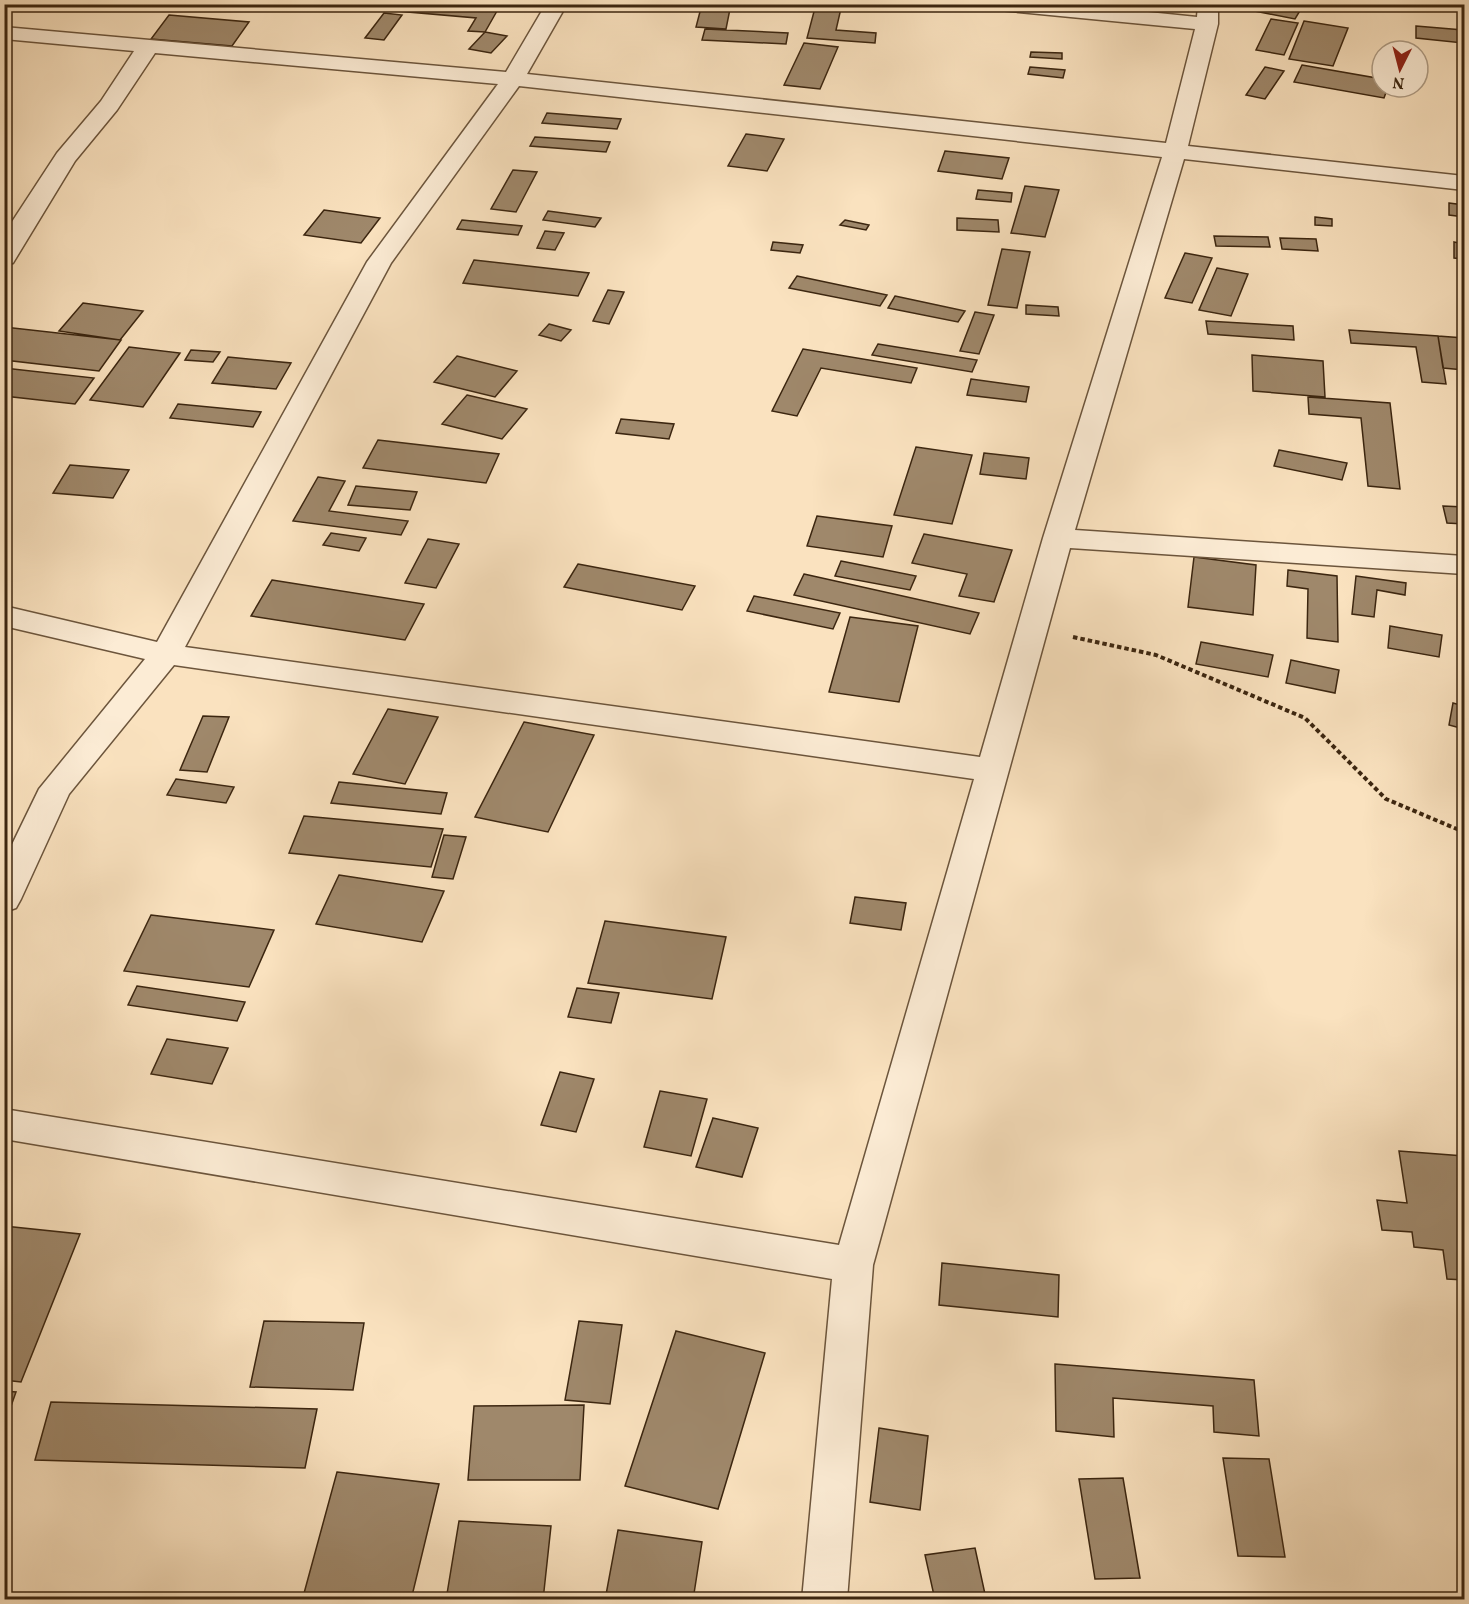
<svg xmlns="http://www.w3.org/2000/svg" width="1469" height="1604" viewBox="0 0 1469 1604" font-family="Vollkorn,serif">
<rect width="100%" height="100%" fill="#fae2bf"/>
<filter id="stains"><feTurbulence type="fractalNoise" baseFrequency=".00333" numOctaves="4"/><feColorMatrix values="0 0 0 0 .2 0 0 0 0 .09 0 0 0 0 .02 0 0 0 .5 -.17"/></filter>
<radialGradient id="worn" r=".72"><stop offset=".6" stop-color="#630" stop-opacity="0"/><stop offset="1" stop-color="#630" stop-opacity=".3"/></radialGradient>
<path fill="#9f886b" stroke="#3c2610" stroke-width="1.5" d="M402 4H424L497 11 485 32 468 31 476 18 397 11Z
M450 4H492L489 9Z
M702 4H731L726 29 696 27Z
M816 4H842L836 30 876 33 875 43 807 38Z
M1230 4H1304L1295 19 1229 6Z
M384 13 402 15 384 40 365 38Z
M169 15 249 22 232 46 151 39Z
M1271 19 1298 23 1284 55 1256 50Z
M1304 21 1348 28 1333 66 1289 59Z
M1416 26 1463 30V43L1416 38Z
M705 29 788 33 786 44 702 40Z
M485 32 507 36 491 53 469 49Z
M804 43 838 47 820 89 784 85Z
M1031 52 1062 53V59L1030 57Z
M1302 65 1382 79V87H1388L1384 98 1294 82Z
M1030 67 1065 70 1063 78 1028 74Z
M1265 67 1284 71 1265 99 1246 95Z
M547 113 621 119 617 129 542 123Z
M746 134 784 139 767 171 728 166Z
M535 137 610 142 606 152 530 146Z
M945 151 1009 158 1002 179 938 171Z
M513 170 537 172 516 212 491 209Z
M1025 186 1059 190 1045 237 1011 233Z
M978 190 1012 193 1011 202 976 199Z
M1449 203 1464 205V217L1449 215Z
M324 210 380 218 361 243 304 235Z
M548 211 601 218 595 227 543 220Z
M1315 217 1332 219V226L1315 225Z
M957 218 998 220 999 232 957 230Z
M462 220 522 226 518 235 457 229Z
M845 220 869 225 866 230 840 225Z
M545 231 564 233 555 250 537 248Z
M1214 236 1268 237 1270 247 1216 246Z
M1280 238 1316 239 1318 251 1282 249Z
M773 242 803 245 800 253 771 250Z
M1454 242 1464 244V259L1454 258Z
M1002 249 1030 252 1017 308 988 305Z
M1185 253 1212 258 1192 303 1165 298Z
M474 260 589 273 578 296 463 283Z
M1217 268 1248 274 1231 316 1199 310Z
M797 276 887 295 880 306 789 288Z
M608 290 624 292 609 324 593 321Z
M895 296 965 311 958 322 888 308Z
M83 303 143 311 120 340 59 331Z
M1026 305 1058 307 1059 316 1026 314Z
M975 312 994 315 979 354 960 351Z
M1206 321 1293 326 1294 340 1208 334Z
M549 324 571 330 561 341 539 335Z
M4 327 121 340 99 371 4 360Z
M1349 330 1438 336 1446 384 1422 382 1416 347 1351 343Z
M1438 336 1464 338V370L1443 368Z
M878 344 977 360 972 372 872 355Z
M129 347 180 353 143 407 90 400Z
M803 349 917 368 911 383 821 368 797 416 772 411Z
M191 350 220 352 213 362 185 360Z
M1252 355 1323 361 1325 397 1253 391Z
M457 356 517 371 495 397 434 382Z
M228 357 291 363 276 389 212 383Z
M4 368 94 378 75 404 4 396Z
M971 379 1029 387 1026 402 967 395Z
M467 395 527 409 502 439 442 424Z
M1308 397 1390 403 1400 489 1368 486 1361 418 1309 414Z
M178 404 261 412 253 427 170 418Z
M621 419 674 424 669 439 616 433Z
M378 440 499 454 486 483 363 468Z
M916 447 972 455 952 524 894 515Z
M1279 450 1347 463 1342 480 1274 466Z
M984 453 1029 458 1026 479 980 474Z
M70 465 129 470 113 498 53 493Z
M318 477 345 481 329 511 408 521 401 535 293 521Z
M356 486 417 492 410 510 348 505Z
M1443 506 1464 507V524L1447 523Z
M817 516 892 526 883 557 807 546Z
M331 533 366 538 359 551 323 545Z
M924 534 1012 550 994 602 959 596 967 574 912 563Z
M428 539 459 544 436 588 405 583Z
M1194 557 1256 565 1253 615 1188 607Z
M841 561 916 576 910 590 835 576Z
M578 564 695 586 682 610 564 587Z
M1288 570 1337 576 1338 642 1307 638 1308 589 1287 586Z
M804 574 979 613 970 634 794 595Z
M1356 576 1406 583 1405 595 1377 590 1374 617 1352 614Z
M272 580 424 604 405 640 251 616Z
M1462 590H1464V688L1458 687Z
M754 596 840 613 833 629 747 611Z
M850 617 918 626 899 702 829 692Z
M1390 626 1442 635 1439 657 1388 648Z
M1201 642 1273 655 1268 677 1196 664Z
M1291 660 1339 670 1335 693 1286 683Z
M1453 703 1464 706V729L1449 725Z
M388 709 438 717 405 784 353 774Z
M203 716 229 717 207 772 180 770Z
M524 722 594 735 548 832 475 817Z
M176 779 234 787 226 803 167 795Z
M339 782 447 793 441 814 331 803Z
M304 816 443 829 431 867 289 853Z
M444 835 466 837 453 879 432 877Z
M339 875 444 891 422 942 316 924Z
M855 897 906 903 901 930 850 923Z
M151 915 274 930 249 987 124 971Z
M605 921 726 937 712 999 588 983Z
M137 986 245 1002 237 1021 128 1005Z
M577 988 619 993 611 1023 568 1017Z
M167 1039 228 1048 212 1084 151 1074Z
M560 1072 594 1079 576 1132 541 1125Z
M660 1091 707 1099 691 1156 644 1147Z
M713 1118 758 1128 742 1177 696 1167Z
M1399 1151 1464 1156V1280L1447 1279 1443 1250 1414 1247 1412 1232 1382 1230 1377 1200 1407 1203Z
M4 1226 80 1234 21 1382 4 1380Z
M942 1263 1059 1275 1058 1317 939 1305Z
M264 1321 364 1323 353 1390 250 1387Z
M579 1321 622 1325 610 1404 565 1400Z
M676 1331 765 1353 718 1509 625 1486Z
M1055 1364 1254 1380 1259 1436 1214 1432 1213 1406 1113 1398 1114 1437 1056 1431Z
M4 1391 16 1392 4 1426Z
M51 1402 317 1409 305 1468 35 1460Z
M584 1405 580 1480H468L474 1406Z
M879 1428 928 1436 920 1510 870 1502Z
M1223 1458 1269 1459 1285 1557 1238 1556Z
M337 1472 439 1484 411 1600H323L303 1597Z
M1123 1478 1140 1578 1095 1579 1079 1479Z
M459 1521 551 1526 543 1600H446Z
M618 1530 702 1542 693 1600H605Z
M975 1548 985 1594 935 1600 925 1555Z"/>
<g fill="none" stroke-linecap="round" stroke-linejoin="round">
<g stroke="#6c553c" stroke-width="3">
<path id="street" d="M546 4H567L527 74 1166 143 1195 29 999 10 992 8 989 4H1070L1197 17 1198 4H1218V24L1188 146 1464 176V190L1184 159 1075 530 1464 556V574L1070 548 873 1265 847 1600H802L832 1279 4 1139V1109L839 1245 974 779 174 665 69 794 21 899 16 908 4 912V861L39 789 145 659 4 626V606L157 642 367 262 498 84 155 53 117 110 75 161 13 263 4 265V234L57 153 101 101 134 51 4 39V27L506 72ZM519 86 1162 157 1043 538 980 757 185 647 391 263Z"/>
</g>
<path stroke="#3c2610" stroke-width="4" stroke-dasharray="4.5 3" stroke-linecap="butt" d="M1073 637 1156 655 1305 718 1386 799 1464 832"/>
<use href="#street" fill="#fcecd5" fill-rule="evenodd"/>
</g>
<rect width="1469" height="1604" fill="none" stroke="#fae2bf" stroke-width="24"/>
<rect x="6" y="6" width="1457" height="1592" fill="none" stroke="#3c2610" stroke-width="3"/>
<rect x="12" y="12" width="1445" height="1580" fill="none" stroke="#3c2610" stroke-width="1.5"/>
<g transform="translate(1400 69) rotate(186)"><circle r="28" fill="#fcecd5" stroke="#af9d86" stroke-width="1.5"/>
<path d="M0-4.5L10 22L0 15L-10 22Z" fill="#8f2418"/>
<text y="-9" font-size="16" font-weight="bold" text-anchor="middle" fill="#3c2610">N</text>
</g>
<rect width="100%" height="100%" filter="url(#stains)"/>
<rect width="100%" height="100%" fill="url(#worn)"/>
</svg>
